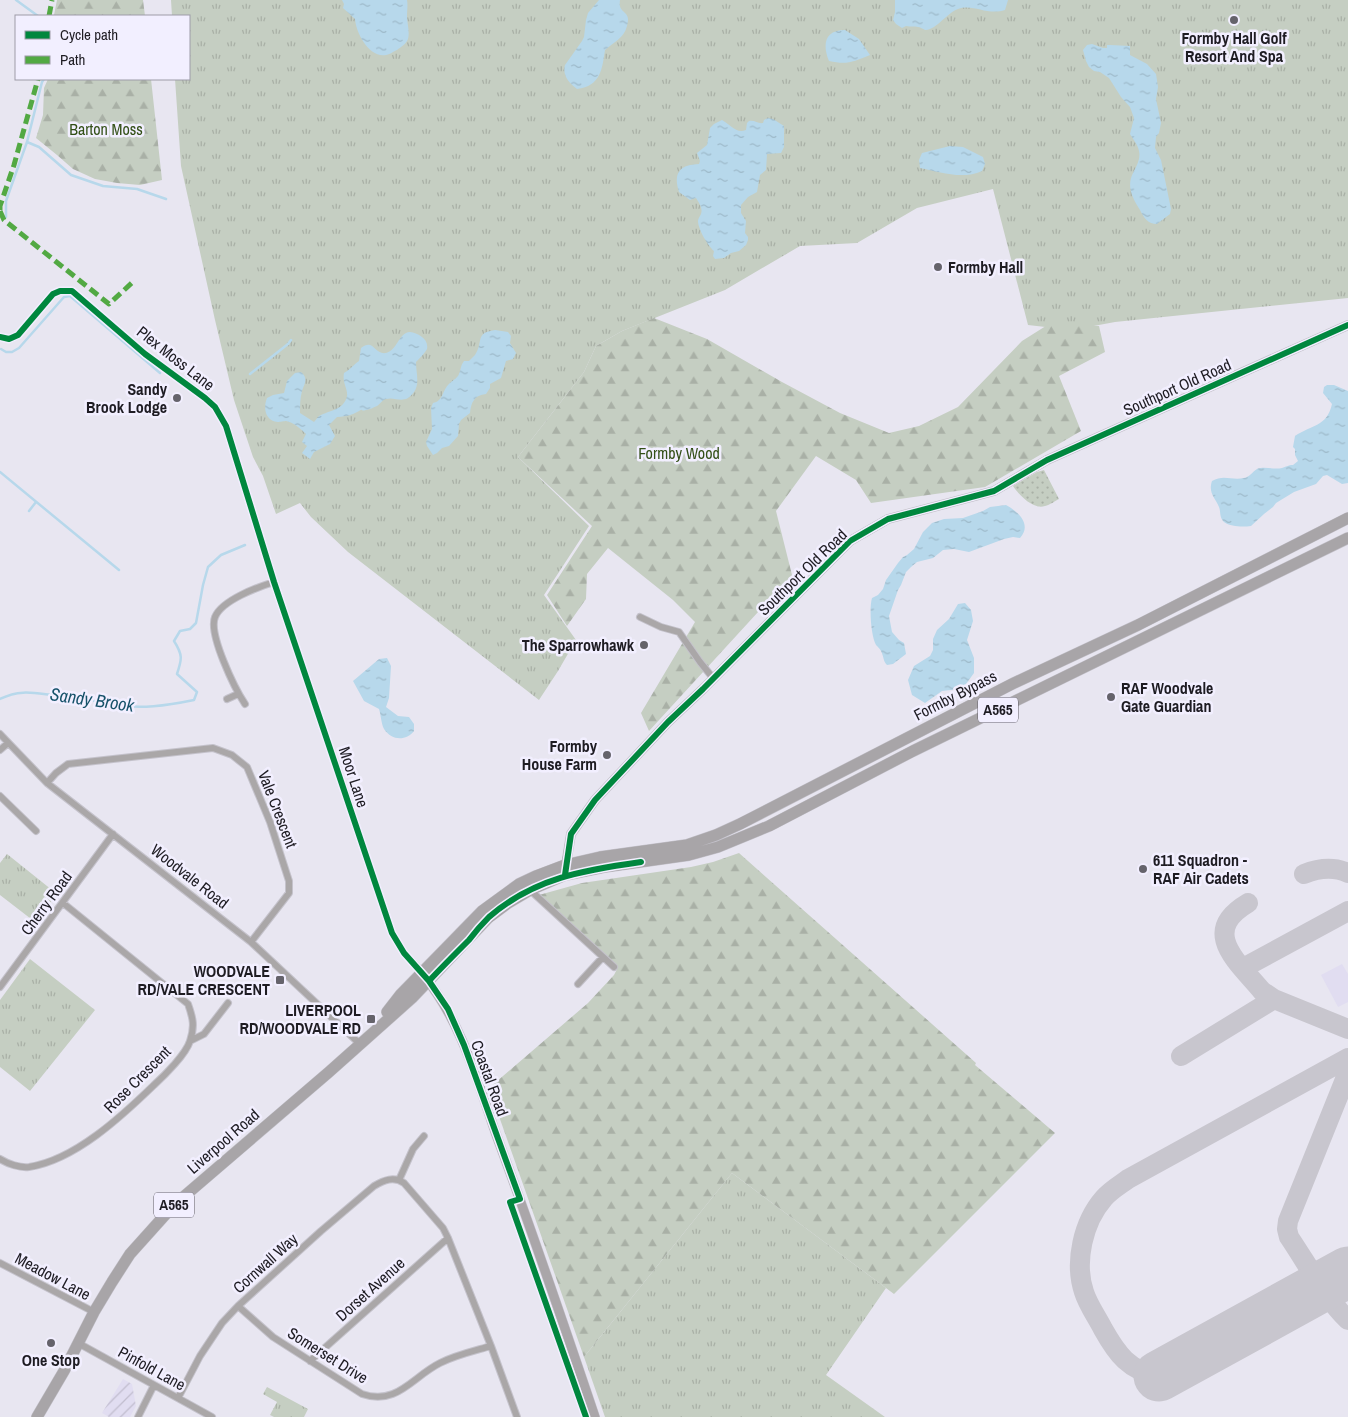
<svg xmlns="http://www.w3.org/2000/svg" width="1348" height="1417" viewBox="0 0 1348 1417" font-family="'Archivo Narrow',sans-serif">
<defs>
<pattern id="industrial-furrows" width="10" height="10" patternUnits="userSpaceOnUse" patternTransform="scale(1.25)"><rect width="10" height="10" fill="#e1ddf1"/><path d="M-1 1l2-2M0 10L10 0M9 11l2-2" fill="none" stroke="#c1bdce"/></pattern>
<pattern id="grass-tufts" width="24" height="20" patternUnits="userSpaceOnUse" patternTransform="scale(1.25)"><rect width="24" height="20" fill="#c5cec2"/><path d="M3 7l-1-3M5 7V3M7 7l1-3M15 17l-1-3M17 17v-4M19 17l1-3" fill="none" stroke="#a9b0a6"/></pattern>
<pattern id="forest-firs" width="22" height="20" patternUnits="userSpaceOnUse" patternTransform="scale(1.25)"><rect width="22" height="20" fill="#c5cec2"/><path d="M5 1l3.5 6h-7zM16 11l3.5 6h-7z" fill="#a9b0a6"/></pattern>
<pattern id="garden-dots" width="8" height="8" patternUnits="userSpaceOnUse" patternTransform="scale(1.25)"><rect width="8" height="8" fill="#c5cec2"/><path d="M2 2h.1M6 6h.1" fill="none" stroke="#a9b0a6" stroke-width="1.8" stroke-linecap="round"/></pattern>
<pattern id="water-ripples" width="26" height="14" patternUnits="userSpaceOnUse" patternTransform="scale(1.25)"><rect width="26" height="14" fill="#b7d8eb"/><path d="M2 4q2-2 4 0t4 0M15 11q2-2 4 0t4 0" fill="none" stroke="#9db9c9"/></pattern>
</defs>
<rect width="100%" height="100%" fill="#e8e6f1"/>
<path fill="url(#industrial-furrows)" d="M123 1379 132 1384 136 1406 130 1417H109L102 1413Z"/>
<path fill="#e1ddf1" d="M1342 964 1348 974V1002L1338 1007 1321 975Z"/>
<path fill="url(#grass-tufts)" d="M171 0H1348V298L1115 322 1072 330 1028 325 993 189 917 208 857 243 800 246 725 290 622 331 596 346 584 372 518 457 589 526 544 595 576 640 558 671 539 700 348 552 311 517 300 503 276 514 263 476 253 457 234 400 215 320 181 166 175 79H189V16H172Z
M7 854 57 894 35 922 0 895V863Z
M30 959 95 1010 30 1091 0 1067V1000Z
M732 1173 886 1288 826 1375 885 1417H605L584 1357Z
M267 1387 308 1409 304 1417H274L270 1415 277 1402 263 1394Z"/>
<path fill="url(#forest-firs)" d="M57 0H143L145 16H55L54 15Z
M48 79H151L162 180 140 185 117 183 95 179 73 169 57 155 36 138 43 115 44 88Z
M654 318 707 339 782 382 840 413 889 433 919 426 958 407 1022 341 1049 324 1099 326 1105 352 1059 376 1081 431 985 487 871 503 856 480 816 456 776 511 792 575 649 731 641 713 695 622 673 600 608 548 587 574 586 599 567 626 547 595 592 526 518 457 584 372 596 346 622 331Z
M739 853 976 1063 975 1065 1055 1133 894 1294 732 1173 584 1357 489 1088 588 1003 614 975 617 969 539 895 582 883 691 867 713 862Z"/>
<path fill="url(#garden-dots)" d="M1044 470 1059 499C1055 501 1050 505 1045 506 1033 510 1019 495 1013 486L1037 472Z"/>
<path fill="url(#water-ripples)" d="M342 0H407C408 6 407 10 407 16 407 23 410 32 408 39 406 44 401 47 397 50 394 51 389 55 386 55 369 58 356 33 355 19L343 8 344 4Z
M599 0H620C619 8 621 9 626 14 629 18 628 21 627 26 624 38 614 42 605 50 602 69 601 86 577 89 569 83 562 75 565 65L582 41 584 37 586 20 588 13Z
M895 0H1008L1005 10C987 16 973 3 958 9 948 12 935 31 925 30 923 29 920 27 918 27 914 26 911 27 906 26L902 28 896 24 893 20 895 12Z
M845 30 859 39 870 55C853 62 847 65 829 61 822 44 825 30 845 30Z
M1092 44 1103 48H1107V45H1110L1130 46V55L1147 64 1156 74 1158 87 1156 99 1161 123 1159 133 1156 137 1155 148 1161 160 1171 209 1170 214 1157 224C1148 224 1144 218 1140 210 1133 199 1126 187 1133 173 1136 167 1141 159 1139 151 1138 145 1133 139 1130 134L1134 118 1130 107 1121 97 1109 78 1100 72 1094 71 1089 67 1086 61 1083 50 1087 45Z
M768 118 773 119 784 126V147L781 153 767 154 766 170 760 175 757 192 748 197 741 205V213L746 221 745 233 748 237V240L746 245 739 251 731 253 724 258 715 259 713 256 714 251C708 246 698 229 698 221 698 219 700 216 701 214 703 208 699 203 696 198L690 200 679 192C673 173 679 165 699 164L700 161 697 153 707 145 710 128 714 124 722 120C731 125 736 134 746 130L747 123 749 121C755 120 758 124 763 123L764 120Z
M950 146 963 147 983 157 985 164 982 171C962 180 940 172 920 168L919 160 922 153Z
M495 330 508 332 511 336 510 343 516 353 513 359 506 361 501 378 490 384V388L486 394C474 395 471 403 470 413L461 420 459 424 458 436 449 446 442 448 437 453 433 455 427 446 426 442 432 429 431 408 433 403C443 401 442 392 448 385 451 381 455 380 458 376 461 371 460 366 464 361H469C471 359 473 357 475 355 484 342 474 333 495 330Z
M410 332C418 333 429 339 427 349 425 353 419 359 416 362 416 373 420 383 414 392 404 406 396 396 386 399 382 400 380 404 377 406 374 407 369 410 366 410 359 412 365 408 359 411 349 416 349 416 337 417L329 425 335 436 330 444 314 452 310 459 302 453 307 446 302 442 306 434C301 429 293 422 286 421 285 421 279 422 278 422 265 421 263 408 267 398L273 395 284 393 287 381 295 373 301 372C309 379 304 384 302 391 300 398 300 406 300 413L314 422C315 421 318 417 319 416 330 410 344 410 347 396 348 389 342 383 344 373 351 369 353 365 359 361L361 348C374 338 374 355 386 353 398 350 398 333 410 332Z
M1327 385H1334L1348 391V483L1342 484 1327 475 1323 476 1316 484 1294 492 1276 503 1273 507 1264 514 1251 526C1243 527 1231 527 1224 522 1219 517 1221 512 1219 507 1215 497 1208 493 1212 481 1224 474 1232 481 1244 478 1250 477 1252 472 1257 469 1265 466 1274 470 1282 468 1286 467 1288 465 1293 465L1298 461 1295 455V449L1293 447 1295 436C1311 425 1327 427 1332 404L1323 393 1324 387Z
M1006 505C1019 512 1032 525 1020 538L1013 537 1004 539 969 552 954 549 943 550 933 558 917 562 911 567 906 572 901 585 898 590 889 616 892 632 899 640 904 643 906 654 893 664 887 665C883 661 884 657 881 651 880 649 878 647 876 645 871 636 869 608 872 598L878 595 883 589 886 580 898 563 903 557 907 555 914 549 923 532 932 523 944 519 963 518 983 511 990 507Z
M965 603 971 610 973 621 967 640 974 658V673L966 684 959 689 942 691 925 703 912 695 908 680 914 666 930 656 933 650V639L937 630 949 619 958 604Z
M387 658 391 666 389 698 386 707 398 716 409 717 414 724V731C406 741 392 741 384 729 381 723 381 715 379 709L364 701 353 681 379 659Z"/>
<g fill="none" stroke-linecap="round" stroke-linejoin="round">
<path stroke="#b7d8eb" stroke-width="2.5" d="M16 0 38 16
M27 142 39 147 71 175 103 186 137 189 166 199
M6 217V201L27 142 42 82 44 79
M1 349 6 352H12L19 348 64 297 70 296 160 373
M250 374 288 344 291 340
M0 472 119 570
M29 511 36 502
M0 699C22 688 37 694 60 696 65 696 71 695 76 696 88 698 100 704 113 705 142 709 165 706 194 700L197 692 177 674C182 659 183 655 174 641L180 631 190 629 196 623 203 585 208 567 221 555 245 545"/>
<path stroke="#c8c6ce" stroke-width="20" d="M1304 874C1319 868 1333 866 1348 873
M1248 903C1199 932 1238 962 1262 991L1274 999 1348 1029
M1243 968 1348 911
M1181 1056 1274 999
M1348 1072 1288 1221 1287 1229 1289 1237C1306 1262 1326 1299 1348 1320
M1159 1376C1129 1371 1117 1354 1103 1329 1097 1317 1088 1305 1084 1292 1074 1262 1083 1222 1104 1198 1111 1190 1120 1185 1128 1179L1348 1058"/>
<path stroke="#c8c6ce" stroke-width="51" d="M1159 1376 1348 1272"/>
<g stroke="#c4c2cb" stroke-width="8">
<path id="street" d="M0 337 9 339 18 335 53 294 60 291H72L145 354 205 398 215 407 226 426 274 582 392 933 404 953 422 972
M640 617 661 627 679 632 700 662 713 678
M227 699 238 694
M245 704C235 689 208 634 215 617 222 600 258 587 274 582
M0 734 47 783 251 942 360 1044
M0 750 8 743
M47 783 56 773 68 764 213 748 232 755 247 767 270 822 289 881V893L251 942
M0 796 36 831
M530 890 614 967
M578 984 602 958
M0 987 113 834
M190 1041 204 1034 228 1003
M0 1159C8 1164 20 1168 29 1167 75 1160 122 1116 154 1085 165 1075 186 1054 190 1041 195 1026 193 1018 188 1004L63 903
M399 1180 413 1149 424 1136
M0 1263 94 1312
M238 1306 273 1337 362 1394C397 1406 412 1377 440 1363 456 1355 474 1351 491 1346
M78 1343 212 1417
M310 1361 448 1238
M178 1398 200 1356 222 1323 238 1306 321 1231 374 1186C384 1180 394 1176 404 1183L443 1228 448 1238 491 1346 517 1417
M138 1417 154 1385"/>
</g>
<g stroke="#c4c2cb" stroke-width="10">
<path id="secondary" d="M565 871 571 834 595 800 668 722 703 689 850 541 888 519 994 491 1047 460 1348 325
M424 976C461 1021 477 1080 496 1134 531 1228 563 1322 595 1417"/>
</g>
<g stroke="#c4c2cb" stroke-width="12">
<path id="highway" d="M387 1012 401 994 482 911 519 884 536 876 565 865 600 857 687 845 716 835 740 824 1012 684 1138 625 1348 518
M37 1417 64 1371 94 1312 112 1282 130 1254 174 1205 329 1072 412 998 488 918 508 903 530 890 565 875 604 867 689 855 718 847 769 826 913 751 1348 538"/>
</g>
<use href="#street" stroke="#aaa7a8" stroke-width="6"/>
<use href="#secondary" stroke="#aaa6a9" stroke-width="9"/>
<use href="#highway" stroke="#a8a5a8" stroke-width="11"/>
<path stroke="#52a943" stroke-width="5" stroke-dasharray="10 5" stroke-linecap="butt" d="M49 16 52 0
M0 210V206L14 165 38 79
M0 211 4 220 109 304 135 280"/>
<g stroke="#f2efff" stroke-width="9">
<path id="cycleway" d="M0 337 9 339 18 335 53 294 60 291H72L145 354 205 398 215 407 226 426 274 582 392 933 404 953 429 981 448 1009 464 1045 520 1199 510 1202 586 1417
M565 875 571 834 595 800 668 722 703 689 850 541 888 519 994 491 1047 460 1348 325
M429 981C442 967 455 954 469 940 475 932 482 924 489 917 534 878 584 870 641 862"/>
</g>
<use href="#cycleway" stroke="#00873e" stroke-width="6"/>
</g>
<g fill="#65636b" stroke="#f2efff" stroke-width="2">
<circle cx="1234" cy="20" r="5"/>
<circle cx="938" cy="267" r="5"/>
<circle cx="177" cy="398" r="5"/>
<circle cx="644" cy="645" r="5"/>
<circle cx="1111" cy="697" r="5"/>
<circle cx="607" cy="755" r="5"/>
<circle cx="1143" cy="869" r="5"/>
<rect x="275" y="975" width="10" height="10" rx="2.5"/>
<rect x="366" y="1014" width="10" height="10" rx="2.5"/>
<circle cx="51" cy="1343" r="5"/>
</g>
<g text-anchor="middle" stroke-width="5" stroke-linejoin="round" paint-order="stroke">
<g fill="#f2efff" stroke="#5e5b65" stroke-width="1">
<rect x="978" y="697.5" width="40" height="25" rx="4"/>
<rect x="154" y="1192.5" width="40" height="25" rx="4"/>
</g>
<g font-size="15" font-weight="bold" fill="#1e1c23">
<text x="998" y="715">A565</text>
<text x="174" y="1210">A565</text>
</g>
<g font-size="16" font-weight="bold" fill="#1e1c23" stroke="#f2efff" text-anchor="end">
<text x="1234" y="44" text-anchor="middle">Formby Hall Golf<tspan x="1234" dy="18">Resort And Spa</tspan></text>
<text x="948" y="273" text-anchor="start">Formby Hall</text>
<text x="167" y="395">Sandy<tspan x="167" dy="18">Brook Lodge</tspan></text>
<text x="634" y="651">The Sparrowhawk</text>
<text x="1121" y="694" text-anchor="start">RAF Woodvale<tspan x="1121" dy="18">Gate Guardian</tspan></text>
<text x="597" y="752">Formby<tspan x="597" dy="18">House Farm</tspan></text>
<text x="1153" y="866" text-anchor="start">611 Squadron -<tspan x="1153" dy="18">RAF Air Cadets</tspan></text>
<text x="270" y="977">WOODVALE<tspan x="270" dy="18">RD/VALE CRESCENT</tspan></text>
<text x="361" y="1016">LIVERPOOL<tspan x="361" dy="18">RD/WOODVALE RD</tspan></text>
<text x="51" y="1366" text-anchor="middle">One Stop</text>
</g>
<g font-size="16" fill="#324f16" stroke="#f2efff">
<text x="106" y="135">Barton Moss</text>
<text x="679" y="459">Formby Wood</text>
</g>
<g font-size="16" fill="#1e1c23" stroke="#f2efff">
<text transform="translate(176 358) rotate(38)" y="6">Plex Moss Lane</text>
<text transform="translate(1177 387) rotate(-24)" y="6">Southport Old Road</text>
<text transform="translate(802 572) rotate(-44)" y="6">Southport Old Road</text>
<text transform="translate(955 695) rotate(-27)" y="6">Formby Bypass</text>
<text transform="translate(354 777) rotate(72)" y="6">Moor Lane</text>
<text transform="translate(278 809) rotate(69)" y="6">Vale Crescent</text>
<text transform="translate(190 876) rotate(38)" y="6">Woodvale Road</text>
<text transform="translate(46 903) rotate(-54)" y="6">Cherry Road</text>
<text transform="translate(490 1078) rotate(70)" y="6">Coastal Road</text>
<text transform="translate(137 1079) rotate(-45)" y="6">Rose Crescent</text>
<text transform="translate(223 1141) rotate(-41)" y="6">Liverpool Road</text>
<text transform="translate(265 1263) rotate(-42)" y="6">Cornwall Way</text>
<text transform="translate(53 1276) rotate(28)" y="6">Meadow Lane</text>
<text transform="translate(370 1289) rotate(-42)" y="6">Dorset Avenue</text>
<text transform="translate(328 1355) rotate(32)" y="6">Somerset Drive</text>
<text transform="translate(152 1368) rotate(29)" y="6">Pinfold Lane</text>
</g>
<g font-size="18" font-style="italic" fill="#16526a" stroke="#f2efff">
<text transform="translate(92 700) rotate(8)" y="6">Sandy Brook</text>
</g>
</g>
<rect x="15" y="15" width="175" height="65" fill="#f2efff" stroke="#9d9ba7"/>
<rect x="25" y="31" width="25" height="8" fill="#00873e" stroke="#9d9ba7"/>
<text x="60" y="40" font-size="15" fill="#1e1c23">Cycle path</text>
<rect x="25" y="56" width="25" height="8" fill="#52a943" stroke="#9d9ba7"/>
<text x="60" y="65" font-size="15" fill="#1e1c23">Path</text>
</svg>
